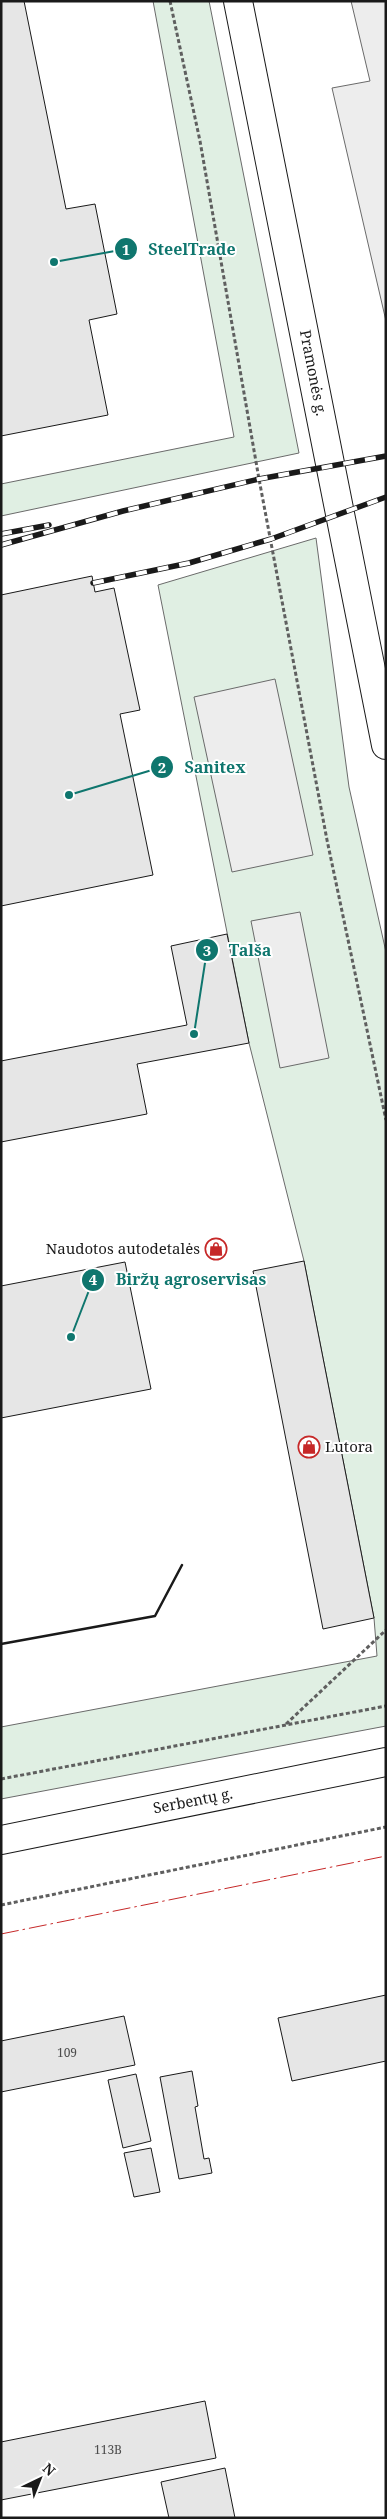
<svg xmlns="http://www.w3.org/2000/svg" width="387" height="2519" viewBox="0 0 387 2519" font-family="'Noto Serif',serif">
<rect width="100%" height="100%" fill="#fff"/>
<path fill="#e0efe3" stroke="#6a6a6a" d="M153 1H209L299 453 1 516V484L234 437Z
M316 538 349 787 386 952V1726L1 1799V1727L377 1656 374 1618 304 1261 249 1043 158 585Z"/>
<path fill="#ededed" stroke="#6a6a6a" d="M351 1H386V321L332 88 370 81Z
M275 679 313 855 232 872 194 697Z
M300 912 329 1058 280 1068 251 921Z"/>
<path fill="#e6e6e6" stroke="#1a1a1a" d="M1 1H24L66 209 95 204 117 314 89 320 108 415 1 436Z
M92 576 95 592 114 588 140 710 120 714 153 875 1 906V595Z
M227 934 249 1043 137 1064 147 1114 1 1142V1061L187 1025 171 946Z
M304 1261 374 1618 323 1629 253 1271Z
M125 1262 151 1389 1 1418V1286Z
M386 1995V2061L292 2081 278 2018Z
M124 2016 135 2065 1 2092V2041Z
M192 2071 198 2106 195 2107 204 2159 209 2158 212 2173 179 2179 160 2077Z
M136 2074 151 2141 123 2148 108 2080Z
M151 2148 160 2192 134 2197 124 2153Z
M205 2401 216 2458 1 2500V2442Z
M225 2468 235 2518H169L161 2482Z"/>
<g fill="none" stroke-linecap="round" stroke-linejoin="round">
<g stroke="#1a1a1a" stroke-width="30">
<path id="major" d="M238 1 386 745
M1 1840 386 1762"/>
</g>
<path stroke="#5f5f5f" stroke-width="3" stroke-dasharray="4 2.5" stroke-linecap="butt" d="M170 1 200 141 259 479 327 840 386 1120
M286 1724 386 1630
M1 1779 386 1706
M1 1905 386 1827"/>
<use href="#major" stroke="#fff" stroke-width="28"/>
<g stroke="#1a1a1a" stroke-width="5.5">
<path id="rail" d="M1 534 49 525
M1 545 123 511 259 479 386 456
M93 583 189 563 271 539 386 497"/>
</g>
<use href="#rail" stroke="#fff" stroke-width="4" stroke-dasharray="11" stroke-linecap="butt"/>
<path stroke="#1a1a1a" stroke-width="2.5" d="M1 1644 155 1616 182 1565"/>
<path stroke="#c62828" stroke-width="1" stroke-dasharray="18 4 2.5 4" stroke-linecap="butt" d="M1 1934 386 1856"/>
</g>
<defs>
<g id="shop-ring" transform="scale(1.125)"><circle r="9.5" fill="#fff" stroke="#c62828" stroke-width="1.5"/><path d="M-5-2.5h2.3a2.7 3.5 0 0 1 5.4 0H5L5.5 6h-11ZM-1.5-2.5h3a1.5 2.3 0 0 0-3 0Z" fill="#c62828"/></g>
</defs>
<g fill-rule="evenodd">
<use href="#shop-ring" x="216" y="1249"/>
<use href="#shop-ring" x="309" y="1447"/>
</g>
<g text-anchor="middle" stroke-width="4" stroke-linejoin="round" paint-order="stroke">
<g font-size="12" fill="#4d4d4d">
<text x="67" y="2057">109</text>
<text x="108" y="2454">113B</text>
</g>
<g font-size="15" fill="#1a1a1a" stroke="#fff">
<text transform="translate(313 373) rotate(79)" y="5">Pramonės g.</text>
<text transform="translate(193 1801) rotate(-11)" y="5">Serbentų g.</text>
</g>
<g font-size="15" fill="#1a1a1a" stroke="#fff" text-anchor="end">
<text x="200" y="1254">Naudotos autodetalės</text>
<text x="325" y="1452" text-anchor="start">Lutora</text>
</g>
</g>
<path fill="none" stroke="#0f766e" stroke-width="2" d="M54 262L126 249M69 795L162 767M194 1034L207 950M71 1337L93 1280"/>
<g fill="#0f766e" stroke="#fff" stroke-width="2">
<circle cx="54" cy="262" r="5"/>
<circle cx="69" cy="795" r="5"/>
<circle cx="194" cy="1034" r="5"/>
<circle cx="71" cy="1337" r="5"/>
<circle cx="126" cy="249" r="12"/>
<circle cx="162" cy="767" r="12"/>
<circle cx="207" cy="950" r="12"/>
<circle cx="93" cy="1280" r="12"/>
</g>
<g font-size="15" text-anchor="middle" font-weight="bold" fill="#fff">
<text x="126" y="255">1</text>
<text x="162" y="773">2</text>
<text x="207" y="956">3</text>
<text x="93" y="1285">4</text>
</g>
<g font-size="16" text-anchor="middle" font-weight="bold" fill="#0f766e" stroke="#fff" stroke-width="4" stroke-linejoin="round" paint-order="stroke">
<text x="192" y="255">SteelTrade</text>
<text x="215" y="773">Sanitex</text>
<text x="250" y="956">Talša</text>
<text x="191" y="1285">Biržų agroservisas</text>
</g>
<rect width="387" height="2519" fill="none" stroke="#1a1a1a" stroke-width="5"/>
<g transform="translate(40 2479) rotate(43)" stroke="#ffffff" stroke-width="4" paint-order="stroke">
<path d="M0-4L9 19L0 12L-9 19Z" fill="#1a1a1a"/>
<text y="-8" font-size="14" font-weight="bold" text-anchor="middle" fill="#1a1a1a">N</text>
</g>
</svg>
